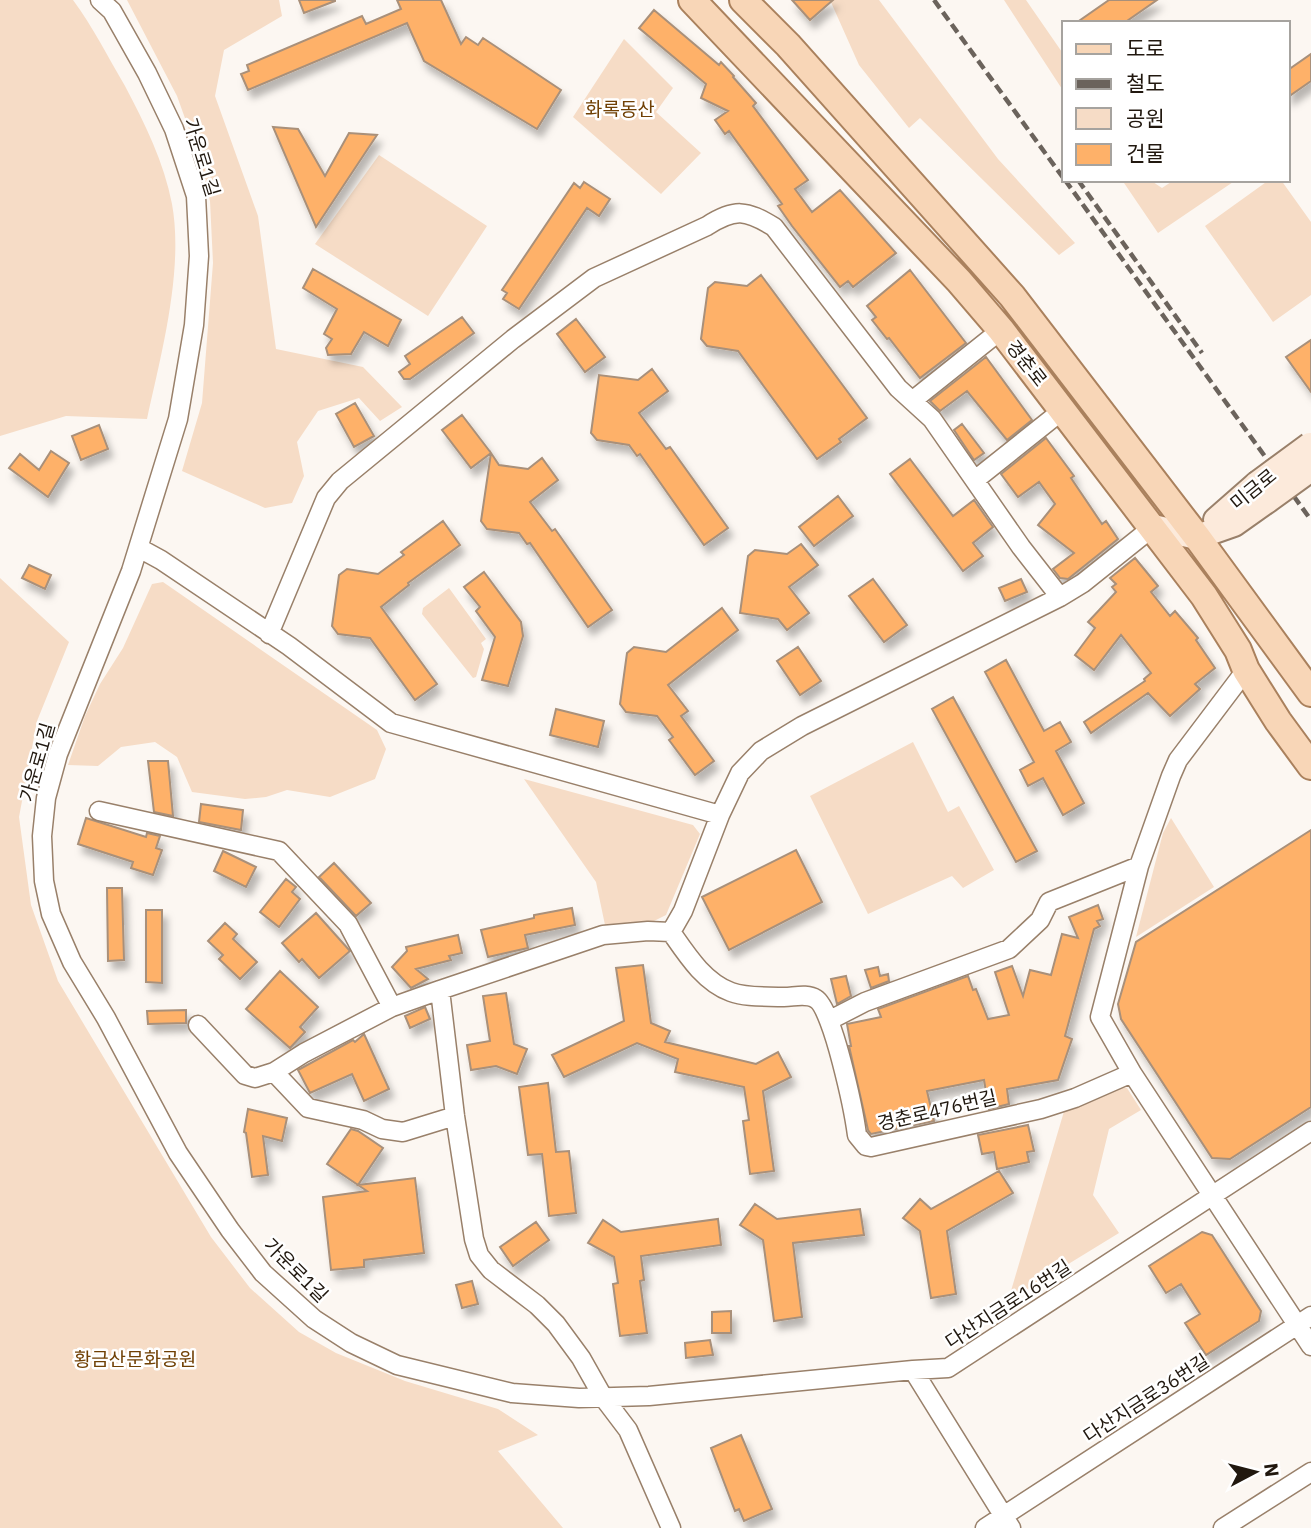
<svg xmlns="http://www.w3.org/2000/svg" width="1311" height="1528" viewBox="0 0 1311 1528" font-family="'IBM Plex Sans','Noto Sans KR',sans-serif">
<defs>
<filter id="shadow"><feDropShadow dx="4.5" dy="8" stdDeviation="3.5" flood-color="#0004"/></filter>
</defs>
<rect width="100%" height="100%" fill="#fcf7f2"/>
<path fill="#f6dcc6" d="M0 0H73C93 27 108 57 125 86 145 124 164 162 172 204 184 270 161 355 147 419L66 416 0 436Z
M127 0H279L282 16 224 50 215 96 258 216 276 349 363 367 402 407 380 421 359 398 318 411 297 442 304 476 292 503 265 508 182 471 202 403 213 263 210 201 200 160 177 96Z
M830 0H879L998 159 1075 243 1059 255 920 118 909 128 859 65Z
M1004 0H1026L1064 55V92Z
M624 39 673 88 656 112 701 153 661 194 573 117Z
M379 155 487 226 428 316 315 244Z
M1122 180H1150L1162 188 1174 180H1236L1158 233Z
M1269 180H1281L1311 222V295L1273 322 1205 226Z
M0 578 69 642 37 721 19 817 31 905 58 981 211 1237 250 1288 299 1332 336 1353 405 1381 498 1409 538 1435 498 1451 563 1528H0Z
M163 582 377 730 386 749 375 779 330 797 287 790 266 797 245 799 192 792 177 757 155 742 121 747 98 766 68 765 85 716 100 684 123 648 152 584Z
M449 588 486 639 481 643 484 649 476 677 473 678 422 614 423 608Z
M913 742 948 812 959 806 994 870 963 888 952 876 868 914 810 796Z
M524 779 693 825 700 834 666 915 652 922 605 925 596 882Z
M1171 818 1214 887 1136 937 1163 833Z
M1115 1085 1127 1088 1141 1110 1109 1129 1093 1195 1119 1233 1008 1301 1065 1108Z"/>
<path fill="#feb169" stroke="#a9907a" stroke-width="2" filter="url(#shadow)" d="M299 0H335V1L304 13Z
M397 0H441L461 44 466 37 478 45 483 38 561 90 537 129 424 61 407 23 248 90 241 74 249 71 247 65 362 16 366 24 401 9Z
M792 0H833L810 20Z
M1109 0H1157L1124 23H1076Z
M654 10 719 65 721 62 734 76 733 77 756 103 753 106 808 180 795 189 812 212 840 190 896 253 853 287 848 281 840 287 792 226 778 206 782 204 729 131 725 134 715 120 728 111 701 98 706 84 639 28Z
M1311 54V81L1288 97V70Z
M273 127 298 129 325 176 349 133 377 135 316 227Z
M584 182 610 199 599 216 587 208 519 309 503 299 507 293 502 290 574 183 580 188Z
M313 269 401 320 388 346 364 332 351 354 328 355 326 348 332 339 324 334 337 309 303 288Z
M910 270 966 343 920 378 889 338 887 339 872 320 876 317 867 306Z
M761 275 867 418 839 439 841 442 817 459 738 351 707 346 701 339 708 288 715 282 747 286Z
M462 317 474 333 410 379H404L399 372 410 364 405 356Z
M576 319 605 357 585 372 557 334Z
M1311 340V392L1286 357Z
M986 357 1032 420 1007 440 967 391 940 411 930 401Z
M652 369 668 391 639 413 666 449 670 447 728 528 704 545 640 454 637 456 629 445 597 440 591 433 599 375 638 380Z
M355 403 374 436 354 447 336 414Z
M462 415 491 453 471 468 442 430Z
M962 424 984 453 974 460 954 430Z
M99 425 108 449 81 460 72 436Z
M1046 438 1074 476 1071 478 1102 524 1106 521 1118 539 1068 579 1060 578 1053 569 1074 553 1038 525 1055 504 1039 482 1018 497 1001 474Z
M51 451 69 463 48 497 9 468 20 454 39 470Z
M491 453 499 465 528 469 542 458 558 480 530 502 552 531 555 529 612 610 588 627 530 543 527 544 519 533 487 529 481 521Z
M910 459 953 516 974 500 993 527 973 543 983 556 963 571 890 474Z
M838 496 853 516 814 546 799 527Z
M443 521 460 545 408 583 409 585 381 607 437 684 415 700 370 638 338 634 332 626 339 575 347 569 378 574 404 555 401 552Z
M801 544 818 565 789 587 809 613 787 630 778 619 740 613 748 556 755 550 787 554Z
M1135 558 1158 586 1151 592 1170 616 1175 611 1198 638 1196 640 1215 668 1195 684 1200 689 1170 716 1148 693 1091 733 1084 722 1145 681 1144 679 1151 673 1121 635 1094 670 1075 655 1095 628 1088 622 1116 592 1112 587 1116 584 1110 578Z
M29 565 51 575 45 589 22 578Z
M484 572 521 622 523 636 508 686 482 680 495 637 476 611 480 607 464 587Z
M873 579 907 625 884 642 849 596Z
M1021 579 1027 592 1005 601 999 588Z
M722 608 738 630 668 685 688 711 681 716 714 761 695 775 669 740 673 737 657 716 626 712 620 704 627 653 634 647 666 652Z
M798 647 821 681 800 695 777 661Z
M1006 660 1044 731 1060 722 1071 742 1056 751 1084 803 1063 815 1043 778 1028 786 1020 770 1034 762 985 672Z
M953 697 1037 851 1016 862 932 709Z
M556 709 604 721 598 747 550 735Z
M148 761H168L173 816 154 812Z
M201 804 243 810 241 830 199 822Z
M86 818 146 837 147 833 160 836 156 848 162 850 153 875 131 868 133 862 78 844Z
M1311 830V1107L1230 1159 1212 1158 1121 1019 1118 1004 1136 942Z
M796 850 822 902 729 950 702 897Z
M223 851 256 867 246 887 214 871Z
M334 863 371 903 356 916 319 877Z
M286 879 296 887 292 892 300 899 279 927 260 912Z
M107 888H122L124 960 108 961Z
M1098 905 1103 919 1097 921 1100 926 1094 929 1065 1036 1072 1039 1058 1080 1007 1089 1009 1104 989 1109 984 1080 927 1091 934 1121 871 1134 868 1130 849 1046H851L847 1024 881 1017 878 1009 968 976 973 990 976 989 988 1019 1009 1015 995 972 1012 966 1023 996 1030 970 1051 975 1062 934 1078 938 1069 917Z
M572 908 575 925 525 935 528 948 488 957 481 930 534 918V915Z
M146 910H162V983L146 982Z
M316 913 350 951 319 978 302 959 299 962 282 943Z
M225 923 237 934 233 939 257 962 240 979 219 959 223 955 208 941Z
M458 935 462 953 449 956 451 960 416 969 428 979 411 988 392 967 407 951 406 947Z
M643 965 651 1023 670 1031 665 1042 756 1064 778 1052 791 1077 763 1091 774 1171 750 1174 743 1121 749 1120 744 1087 675 1072 678 1059 637 1043 564 1077 552 1055 624 1021 616 968Z
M878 967 880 976 888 974 889 981 871 988 865 970Z
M280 971 318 1007 300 1027 305 1032 290 1048 246 1009Z
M846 976 851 996 837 1004 831 979Z
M506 993 514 1044 527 1049 517 1074 496 1066 471 1070 467 1045 490 1041 483 996Z
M425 1007 430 1019 410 1028 405 1016Z
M186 1010V1023L148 1024 147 1011Z
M364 1034 389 1089 364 1101 352 1074 310 1093 298 1070 353 1040 355 1042Z
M548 1083 556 1152 569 1151 576 1213 549 1216 542 1154 528 1155 519 1087Z
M248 1109 287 1118 282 1141 263 1136 268 1175 252 1177 246 1133 244 1132Z
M1028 1125 1034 1151 1027 1152 1029 1162 997 1169 994 1152 982 1154 978 1135Z
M351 1129 358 1131 383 1148 358 1185 415 1178 424 1253 364 1260V1267L331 1270 323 1197 367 1191 327 1164Z
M999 1171 1013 1193 947 1231 956 1294 931 1298 920 1231 903 1218 920 1199 931 1209Z
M755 1204 777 1219 860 1209 864 1235 793 1243 802 1317 774 1321 763 1240 740 1225Z
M718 1219 721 1245 641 1256 644 1280 640 1281 647 1333 620 1336 613 1284 618 1283 614 1257 588 1243 603 1220 621 1232Z
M536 1222 549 1240 513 1266 500 1247Z
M1202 1232 1212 1235 1261 1311 1259 1321 1206 1355 1185 1323 1200 1314 1181 1284 1166 1293 1149 1266Z
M472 1281 478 1304 462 1308 456 1285Z
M731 1311V1333H712V1312Z
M710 1340 713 1355 686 1358 685 1343Z
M741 1435 772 1509 744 1521 739 1509 735 1511 711 1448Z"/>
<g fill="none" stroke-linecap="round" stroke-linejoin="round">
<g stroke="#99806a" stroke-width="21">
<path id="street" d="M100 0 112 11 147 73 174 129 196 196 199 256 194 325 178 419 131 571 58 754 46 798 42 836 44 881 51 914 72 962 106 1018 178 1153 230 1230 263 1273 314 1319 351 1343 397 1365 512 1393 579 1398 649 1396 913 1370 948 1368 1311 1131
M912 401 1001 330
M975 480 1064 409
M139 548 161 560 289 646 391 723 720 815
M269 634 326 498 340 481 513 339 594 278 707 226C735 208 746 210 774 227L898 388 932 419 1021 547 1060 597
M99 811 279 851 348 924 392 1007 440 990
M671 932 683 911 720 815 740 773 761 751 802 726 1060 597 1083 583 1153 527
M830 1020 865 1002 1009 949 1040 920 1049 902 1139 866
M198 1025 245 1075 255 1078 274 1072 304 1053 392 1007
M274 1072 308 1108 363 1120 382 1129 403 1132 455 1116
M1132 1073 1311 1346
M913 1370 1011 1528
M671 1528 628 1430 603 1397 581 1358 556 1324 537 1305 491 1270 479 1255 474 1239 455 1116 440 990 603 935 648 931 671 932C687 955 704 982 731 992 747 998 767 996 784 997 794 997 807 993 816 999 833 1009 854 1112 857 1135L866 1146 871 1147 1041 1109 1075 1098 1132 1073 1100 1017 1139 866 1171 776 1178 760 1246 670
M985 1528 1311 1316
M1223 1528 1311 1472"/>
</g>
<g stroke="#99806a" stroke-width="28">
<path id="secondary" d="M1216 520 1257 484
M1153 527 1197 537 1234 524 1268 500"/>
</g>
<g stroke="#aa815d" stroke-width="30">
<path id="primary" d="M692 0 959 281 1001 330 1204 596 1238 650 1246 670 1278 721 1311 766
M743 0 788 45 1012 296 1197 537 1311 693"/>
</g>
<use href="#street" stroke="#fff" stroke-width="18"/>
<use href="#secondary" stroke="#fceadb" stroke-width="24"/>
<use href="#primary" stroke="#f8d6b7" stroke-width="26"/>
<path stroke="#6b635c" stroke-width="4.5" stroke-dasharray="10 5" stroke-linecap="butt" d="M934 0 1064 179
M1065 180 1311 520
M1078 180 1202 353"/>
<g stroke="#99806a" stroke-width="28" stroke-linecap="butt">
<path id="secondary-bridge" d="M1257 484 1310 445
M1268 500 1311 469"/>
</g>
<use href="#secondary-bridge" stroke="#fceadb" stroke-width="24"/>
</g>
<g text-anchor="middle" stroke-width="5" stroke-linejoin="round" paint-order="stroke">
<g font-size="19" fill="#704004" stroke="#fff">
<text x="620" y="116">화록동산</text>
<text x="135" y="1366">황금산문화공원</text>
</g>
<g font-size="19" fill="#21180f" stroke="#fff">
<text transform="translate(202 157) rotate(73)" y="7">가운로1길</text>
<text transform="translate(1027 363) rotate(52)" y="7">경춘로</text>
<text transform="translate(1253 489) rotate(-39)" y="7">미금로</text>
<text transform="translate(37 762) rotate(-74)" y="7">가운로1길</text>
<text transform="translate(937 1110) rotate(-13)" y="7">경춘로476번길</text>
<text transform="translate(296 1270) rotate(45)" y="7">가운로1길</text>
<text transform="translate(1008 1304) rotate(-33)" y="7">다산지금로16번길</text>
<text transform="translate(1146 1398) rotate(-33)" y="7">다산지금로36번길</text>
</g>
</g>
<rect x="1062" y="21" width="228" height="161" fill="#ffffff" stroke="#a6a39f" stroke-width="2"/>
<rect x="1076" y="44" width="35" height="10" fill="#f8d6b7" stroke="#a6a39f" stroke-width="2"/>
<text x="1126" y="56" font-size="21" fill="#21180f">도로</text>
<rect x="1076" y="79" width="35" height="10" fill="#6b635c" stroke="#a6a39f" stroke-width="2"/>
<text x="1126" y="91" font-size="21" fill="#21180f">철도</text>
<rect x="1076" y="108" width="35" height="21" fill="#f6dcc6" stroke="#a6a39f" stroke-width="2"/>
<text x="1126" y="126" font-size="21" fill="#21180f">공원</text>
<rect x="1076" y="144" width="35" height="21" fill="#feb169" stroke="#a6a39f" stroke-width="2"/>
<text x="1126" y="161" font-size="21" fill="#21180f">건물</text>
<g transform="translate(1255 1472) rotate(83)" stroke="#ffffff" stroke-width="5" paint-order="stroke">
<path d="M0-5L12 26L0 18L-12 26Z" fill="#21180f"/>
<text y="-10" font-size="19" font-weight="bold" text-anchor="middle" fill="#21180f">N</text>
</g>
</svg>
